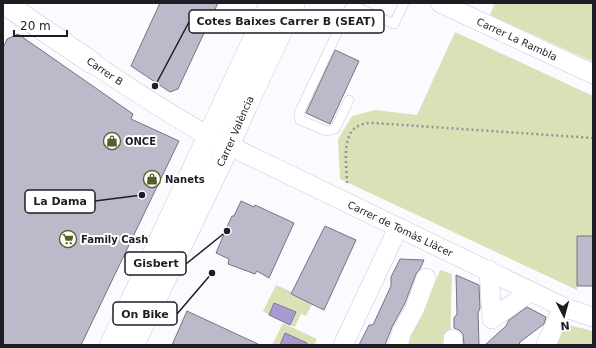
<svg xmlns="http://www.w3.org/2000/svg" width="596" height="348" viewBox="0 0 596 348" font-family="'DejaVu Sans',sans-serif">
<rect width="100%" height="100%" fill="#fbfafe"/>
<path fill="#dae1b7" d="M495 3H593V62L490 15Z
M455 32 593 96V236L577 237V290L340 179 338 139 352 116 375 110 417 115Z
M440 270 452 274 450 345H403L406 335 422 317Z
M276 285 292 292 291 295 312 304 306 316 301 314 295 327 290 325 296 313 274 303 269 315 263 311Z
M283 323 317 339 314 345H272Z
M565 324 593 331V345H556Z"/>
<path fill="#aa9acf" stroke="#80749c" d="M274 303 296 312 290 325 269 315Z
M285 333 307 343V345H280Z"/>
<path fill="#bdb8ca" stroke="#777382" d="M160 3H218L178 89 170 92 131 66Z
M18 34 133 114 131 119 179 141 81 345H3V48L7 39Z
M335 50 359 61 330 124 306 113Z
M241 201 254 207 255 205 294 223 269 278 257 271 255 274 228 264 229 259 216 253 227 227 232 216H234Z
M325 226 356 240 324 310 291 294Z
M577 236H593V286H577Z
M400 259 424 260 420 269 416 274 405 303 392 327 385 345H359L369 325H373L391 286V277Z
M456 275 479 285 480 308 478 313 479 345H464L463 334 459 330 454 328V318L457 314Z
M527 307 546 317 544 324 520 342 519 345H485L506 326 509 320Z
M187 311 260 345H172Z"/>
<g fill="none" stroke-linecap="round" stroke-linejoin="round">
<g stroke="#cbc6d8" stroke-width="10">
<path id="lane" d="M349 100 335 129 327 131 300 120 299 113 346 14 350 8 357 7 394 24 404 3"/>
</g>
<g stroke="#cbc6d8" stroke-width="20">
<g id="street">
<path id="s1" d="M440 3 593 74"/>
<path id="s2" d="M91 62C130 88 168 114 209 136L563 307 593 317"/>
<path d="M489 270 492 319 531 291"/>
<path d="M453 339V345"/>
<path d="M343 345 398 228"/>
<path d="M398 345 402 332 415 308 426 278"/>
<path d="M546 345 563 307"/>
</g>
</g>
<g stroke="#cbc6d8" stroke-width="23">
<path id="secondary" d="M4 3 91 62"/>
</g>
<g stroke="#cbc6d8" stroke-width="23">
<g id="primary">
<path d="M111 345 271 3"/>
<path id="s3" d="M133 345 229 145 245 108 294 3"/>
</g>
</g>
<path stroke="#949298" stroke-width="2.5" stroke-dasharray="2 3" stroke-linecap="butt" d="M347 183C347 166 340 131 361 125 365 123 369 123 374 123L593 138"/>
<use href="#lane" stroke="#fff" stroke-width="9"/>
<use href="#street" stroke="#fff" stroke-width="19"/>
<use href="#secondary" stroke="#fff" stroke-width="22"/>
<use href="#primary" stroke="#fff" stroke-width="22"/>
</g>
<defs>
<g id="shop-ring" transform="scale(0.9)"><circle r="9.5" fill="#fff" stroke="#575d2b" stroke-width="1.5"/><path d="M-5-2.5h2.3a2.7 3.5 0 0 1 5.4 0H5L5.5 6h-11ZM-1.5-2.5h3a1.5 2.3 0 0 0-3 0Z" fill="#575d2b"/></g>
<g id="supermarket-ring" transform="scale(0.9)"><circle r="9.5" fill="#fff" stroke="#575d2b" stroke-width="1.5"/><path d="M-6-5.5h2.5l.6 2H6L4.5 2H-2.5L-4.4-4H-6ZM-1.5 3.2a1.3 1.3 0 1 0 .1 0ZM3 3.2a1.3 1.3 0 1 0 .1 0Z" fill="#575d2b"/></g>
</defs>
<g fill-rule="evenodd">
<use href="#shop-ring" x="112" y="141"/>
<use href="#shop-ring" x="152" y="179"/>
<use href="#supermarket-ring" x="68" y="239"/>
</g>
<g text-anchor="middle" stroke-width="4" stroke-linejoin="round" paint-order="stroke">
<g font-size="10" fill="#1f1d24" stroke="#fff">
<text dy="4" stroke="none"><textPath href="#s1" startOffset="85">Carrer La Rambla</textPath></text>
<text transform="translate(105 71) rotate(34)" y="4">Carrer B</text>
<text dy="4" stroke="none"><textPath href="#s3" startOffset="237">Carrer València</textPath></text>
<text dy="4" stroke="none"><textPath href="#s2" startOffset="352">Carrer de Tomàs Llàcer</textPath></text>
</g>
<g font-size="10" font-weight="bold" fill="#1f1d24" stroke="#fff" text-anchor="start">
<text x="125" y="145">ONCE</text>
<text x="165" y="183">Nanets</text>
<text x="81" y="243">Family Cash</text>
</g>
</g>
<path fill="none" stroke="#1f1d24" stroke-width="1.5" d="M155 86L189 22M142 195L95 201M227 231L186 264M212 273L177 314"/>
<g fill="#1f1d24" stroke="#fff" stroke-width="1.5">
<circle cx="155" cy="86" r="4"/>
<circle cx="142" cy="195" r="4"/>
<circle cx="227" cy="231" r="4"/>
<circle cx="212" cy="273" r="4"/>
</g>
<g fill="#fff" stroke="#1f1d24" stroke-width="1.5">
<rect x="189" y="10" width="195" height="23" rx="4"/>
<rect x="25" y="190" width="70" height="23" rx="4"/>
<rect x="125" y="252" width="61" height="23" rx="4"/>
<rect x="113" y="302" width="64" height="23" rx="4"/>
</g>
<g font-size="11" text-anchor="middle" font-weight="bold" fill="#1f1d24">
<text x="286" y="25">Cotes Baixes Carrer B (SEAT)</text>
<text x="60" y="205">La Dama</text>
<text x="156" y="267">Gisbert</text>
<text x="145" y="318">On Bike</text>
</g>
<rect width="596" height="348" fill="none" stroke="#1f1d24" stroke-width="8"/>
<g transform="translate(564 316) rotate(174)" stroke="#ffffff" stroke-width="3" paint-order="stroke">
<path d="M0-3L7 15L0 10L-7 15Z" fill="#1f1d24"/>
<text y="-6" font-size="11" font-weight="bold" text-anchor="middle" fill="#1f1d24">N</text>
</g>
<path d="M14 30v6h53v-6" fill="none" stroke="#1f1d24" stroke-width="2"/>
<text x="20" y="30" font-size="12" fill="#1f1d24" stroke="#ffffff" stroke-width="3" paint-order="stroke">20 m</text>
</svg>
